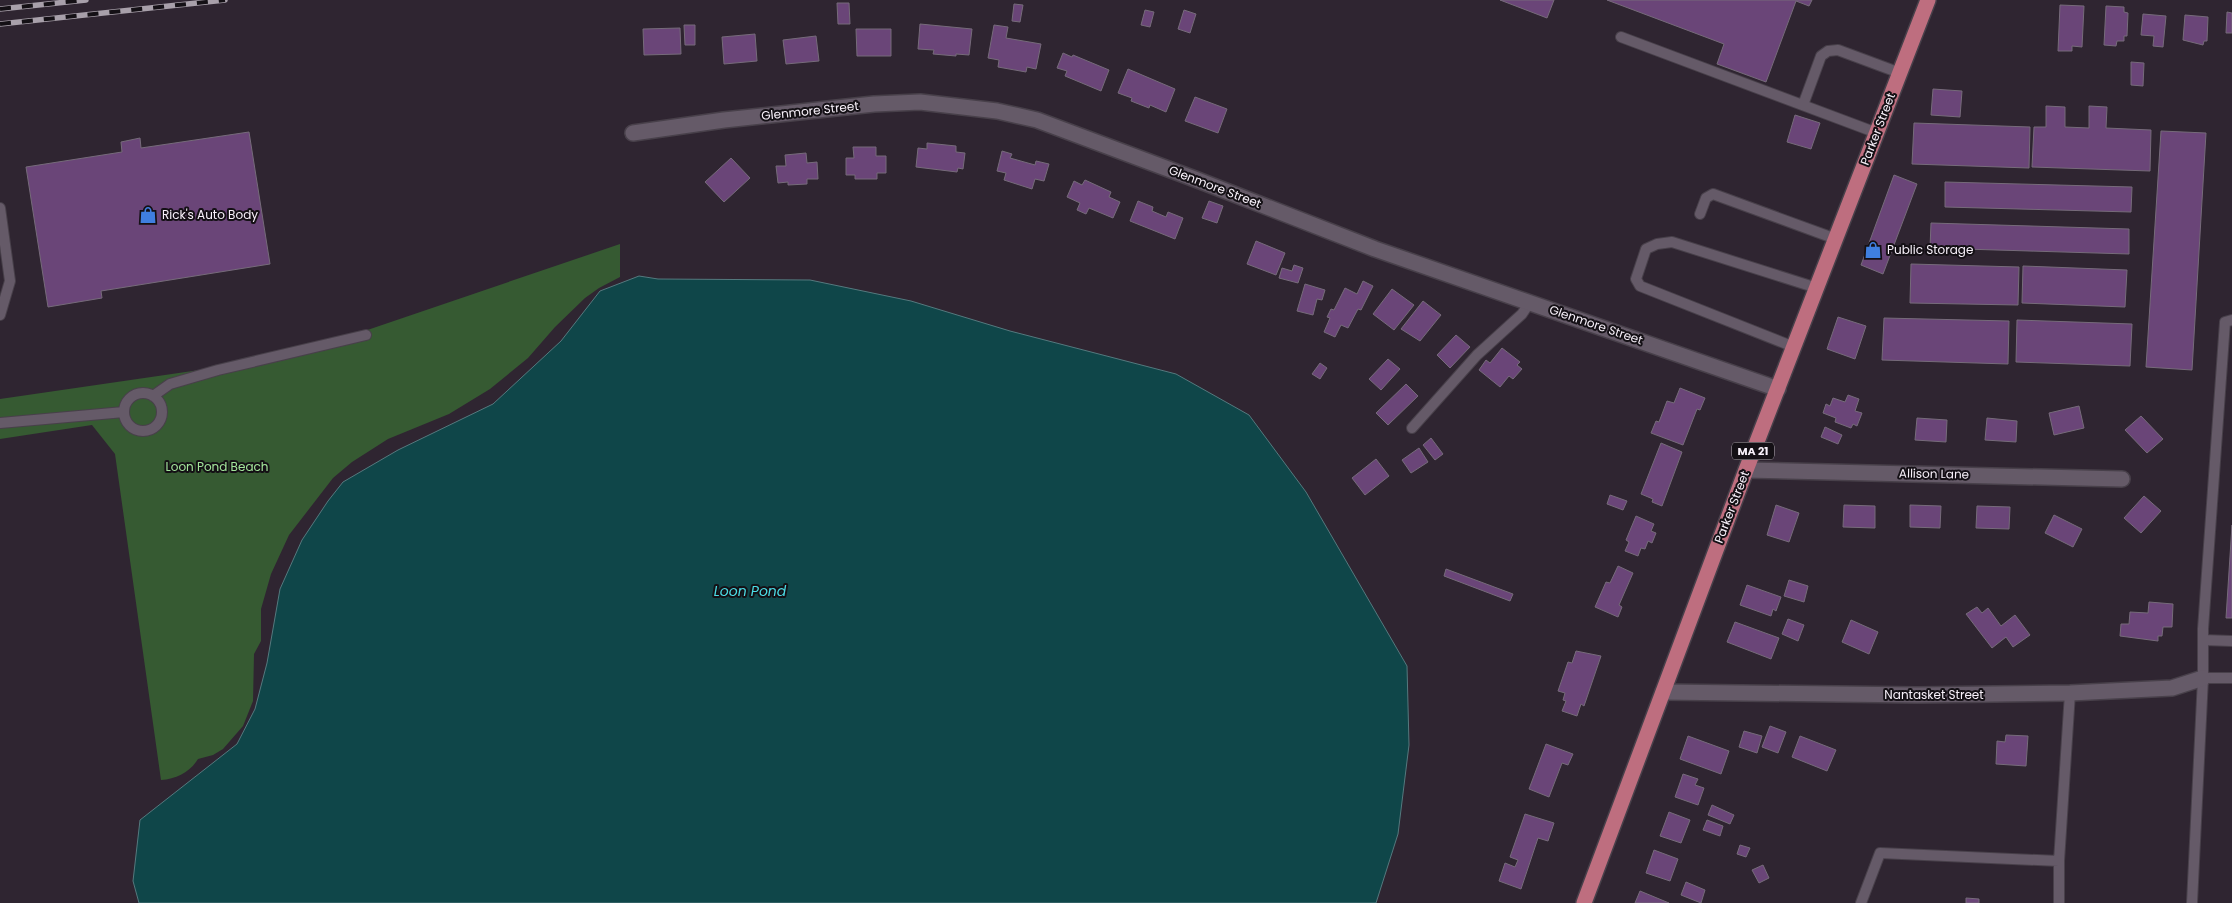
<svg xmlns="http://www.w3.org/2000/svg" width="2232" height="903" viewBox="0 0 2232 903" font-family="Poppins,sans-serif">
<rect width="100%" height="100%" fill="#2f2531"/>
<path fill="#365a32" d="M620 244V277L599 288 585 298 555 327 528 358 490 389 449 414 388 439 352 462 333 478 289 535 271 574 261 609V641L254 654 253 701 243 726 223 749 213 755 198 759C190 772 177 779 161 780L115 454 92 425 0 439V399L288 357Z"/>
<path fill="#0f4649" stroke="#55797e" d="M639 276 658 279 810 280 911 301 1010 331 1176 374 1249 415 1306 492 1407 666 1409 745 1398 834 1376 903H139L133 881 140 820 237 744 255 709 267 663 280 589 302 540 328 501 343 482 398 450 493 404 561 341 600 291Z"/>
<path fill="#6a4578" stroke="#766b7a" d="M1500 0H1554L1547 18Z
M1607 0H1812L1809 6 1796 1 1766 82 1717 64 1724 44Z
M837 3H849L850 24H838Z
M1014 4 1023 5 1020 22 1012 21Z
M2060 5 2084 6 2082 47 2072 46V51H2058Z
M2106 6 2124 7V12L2128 13 2127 36H2124V41H2117L2116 46 2104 45Z
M1145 10 1154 12 1150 27 1141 25Z
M1184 10 1196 14 1190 33 1178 29Z
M2227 12 2232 13V33H2226Z
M2143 14 2166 16 2163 47 2153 46 2154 36 2141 35Z
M2185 15 2208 17 2207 41H2204L2203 45 2183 40Z
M920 24 972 29 969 55 956 54V56L933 54 934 50 918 49Z
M684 25H695V45H685Z
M994 25 1008 27 1006 38 1041 44 1036 69 1027 67 1026 72 998 67 999 60 988 58Z
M680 28 681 54 644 55 643 29Z
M856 29H891V56H857Z
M755 34 757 61 724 64 722 37Z
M816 36 819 61 786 64 783 40Z
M1063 53 1072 57 1073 55 1109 70 1101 91 1065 76 1067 71 1057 68Z
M2131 62 2144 63 2143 86 2131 85Z
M1128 69 1175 89 1166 112 1150 105 1149 108 1131 101 1132 98 1118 93Z
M1933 89 1962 91 1960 117 1931 115Z
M1195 97 1227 109 1218 133 1185 121Z
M2046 106 2065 107V127L2089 128V106L2107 107 2106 128 2151 130 2150 171 2032 167 2034 127H2046Z
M1795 115 1820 123 1811 149 1787 142Z
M1914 123 2030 127 2029 168 1912 164Z
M2161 131 2206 133 2192 370 2146 367Z
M249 132 270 264 101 291 102 298 48 307 26 167 122 152 121 142 140 138 141 148Z
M927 143 956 146V152L965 153 963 169 958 168 957 172 916 167 918 148 927 149Z
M853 147H876V156H886V173H877V179H855V175H846V158H854Z
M1002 151 1012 154 1010 158 1035 165 1036 161 1049 164 1044 181 1035 179 1032 189 1004 180 1006 173 997 171Z
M806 153 807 163 817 162 818 179H807V184L788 185V182L778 183 776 166H786L785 155Z
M731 158 750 178 724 202 705 182Z
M1894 175 1917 184 1883 274 1861 265Z
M1085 180 1111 192 1109 197 1120 202 1113 218 1089 208 1086 214 1077 210 1080 203 1067 197 1074 181 1082 185Z
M1945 182 2132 187 2131 212 1945 207Z
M1138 201 1153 207 1152 211 1166 217 1168 212 1183 218 1175 239 1130 221Z
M1209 201 1223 206 1217 223 1202 218Z
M1931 223 2129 229V254L1930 248Z
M1256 241 1285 253 1276 275 1247 264Z
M1911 264 2019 267 2018 305 1910 303Z
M1294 265 1303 268 1298 283 1279 278 1282 268 1292 271Z
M2023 266 2127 270 2125 307 2022 303Z
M1363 281 1373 286 1361 310 1358 309 1348 328 1341 325 1335 337 1324 332 1330 318 1327 317 1331 309 1334 310 1345 288 1357 294Z
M1305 284 1325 290 1322 300 1317 299 1313 315 1297 311Z
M1392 289 1414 305 1394 330 1373 314Z
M1423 301 1441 315 1420 341 1401 329Z
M1838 317 1866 326 1855 359 1827 349Z
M1884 318 2009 321 2008 364 1882 360Z
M2017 320 2132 324 2130 366 2016 362Z
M1456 335 1470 347 1450 368 1437 355Z
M1502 348 1520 362 1517 365 1522 369 1513 379 1509 376 1500 387 1479 370 1486 360 1490 363Z
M1388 359 1400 369 1381 390 1369 379Z
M1320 363 1327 368 1320 379 1312 374Z
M1406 384 1418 396 1388 425 1376 413Z
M1680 388 1705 398 1700 410 1697 409 1683 445 1651 433 1656 421 1659 422 1667 401 1674 403Z
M1848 395 1859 399 1855 411 1862 413 1857 426 1853 424 1851 428 1835 422 1836 418 1823 413 1826 404 1830 406 1833 398 1845 402Z
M2079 406 2084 428 2054 435 2049 413Z
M2141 416 2163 439 2147 453 2125 430Z
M1917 418 1947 420 1946 442 1915 440Z
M1987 418 2017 421 2016 442 1985 440Z
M1825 427 1842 435 1838 444 1821 437Z
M1431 438 1443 454 1435 460 1423 445Z
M1661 443 1682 452 1662 506 1652 502 1653 499 1641 494Z
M1419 448 1428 462 1411 473 1402 460Z
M1376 459 1389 476 1365 495 1352 478Z
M1610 495 1627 501 1623 510 1607 504Z
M2144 496 2161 511 2141 533 2124 518Z
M1776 505 1799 513 1789 542 1767 535Z
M1844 505 1875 506V528L1843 527Z
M1910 505 1941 506 1940 528 1910 527Z
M1977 506 2010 507 2009 529 1976 528Z
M2054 515 2082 529 2073 547 2045 533Z
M1636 516 1654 524 1651 531 1656 533 1652 543 1648 541 1645 549 1641 548 1638 556 1625 551 1629 542 1626 540Z
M2232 525V618H2226Z
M1618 566 1633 573 1619 605 1622 607 1618 617 1595 607 1606 582 1610 583Z
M1446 569 1513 594 1510 601 1444 576Z
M1789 580 1808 586 1804 602 1784 596Z
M1747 585 1781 597 1776 611 1773 609 1771 616 1740 605Z
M2149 602 2173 604 2172 627H2163L2162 636H2158V641L2120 636 2121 624H2129L2130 612 2148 613Z
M1977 607 1982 613 1988 608 2001 626 2015 615 2030 635 2013 647 2006 637 1992 648 1966 614Z
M1788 619 1804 625 1798 641 1782 634Z
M1851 620 1878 632 1869 654 1842 642Z
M1735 622 1779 638 1771 659 1727 642Z
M1576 651 1601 656 1584 706 1581 704 1577 716 1562 711 1566 701 1563 700 1565 693 1558 691 1568 662 1572 663Z
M1770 726 1786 732 1778 753 1762 747Z
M1744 731 1762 736 1757 753 1739 747Z
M2006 735 2028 736 2026 766 1996 764 1997 741 2005 742Z
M1688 736 1729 751 1721 774 1680 759Z
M1800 736 1836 750 1827 771 1792 757Z
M1546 744 1573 754 1568 765 1562 763 1549 797 1529 789Z
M1683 774 1698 779 1695 785 1704 788 1698 805 1675 797Z
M1712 805 1734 815 1730 824 1708 815Z
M1669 812 1690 820 1681 843 1660 836Z
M1525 814 1554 823 1548 841 1538 838 1521 889 1499 881 1505 863 1515 867 1518 860 1510 857Z
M1707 820 1723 826 1720 836 1703 830Z
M1740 845 1750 848 1746 857 1737 854Z
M1654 850 1678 859 1670 881 1646 873Z
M1763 865 1769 878 1759 883 1752 870Z
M1686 882 1705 890 1701 903 1681 895Z
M1640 891 1669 903H1635Z
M1966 898 1979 899V903H1966Z"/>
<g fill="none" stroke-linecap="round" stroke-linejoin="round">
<g stroke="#48404a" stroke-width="12">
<path id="lane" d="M1621 37 1877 133
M1803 105 1821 56 1828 51 1838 50 1900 73
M0 208 10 281 0 315
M1700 214 1706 198 1713 194 1836 239
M1794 347 1640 286 1636 279 1646 249 1657 244 1672 242 1817 288
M124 412a19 19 0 1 1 38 0a19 19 0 1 1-38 0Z
M153 396 170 384 218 370 366 335
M0 423 124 412
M1412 428 1477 355 1522 314 1530 302
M2203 640 2232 641
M2203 678V629L2225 322 2232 320
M1861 903 1880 853 2059 861
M2059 903V861L2070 693
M2192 903 2203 678H2232"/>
</g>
<g stroke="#48404a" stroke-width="18">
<path id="street" d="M633 133 724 120 874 104 920 102 997 111 1037 120 1195 179 1375 249 1778 389
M1746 470 2122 479
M1663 692 1917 695 2070 693 2172 688 2203 678"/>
</g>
<g stroke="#48404a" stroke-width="18">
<path id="primary" d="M1584 903 1746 470 1928 0"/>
</g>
<use href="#lane" stroke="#655a68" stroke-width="10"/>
<use href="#street" stroke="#655a68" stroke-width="15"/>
<use href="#primary" stroke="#be6e7f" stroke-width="15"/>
<g stroke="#a8a0aa" stroke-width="5.5">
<path id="rail" d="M0 9 86 0
M0 24 225 0"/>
</g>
<use href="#rail" stroke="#141015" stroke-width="4" stroke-dasharray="11" stroke-linecap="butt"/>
</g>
<defs>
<g id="shop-bare" transform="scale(1.35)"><path d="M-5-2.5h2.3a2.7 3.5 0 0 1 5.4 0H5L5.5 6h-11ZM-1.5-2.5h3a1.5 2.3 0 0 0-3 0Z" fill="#3f7fe0" stroke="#141015" stroke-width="2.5" paint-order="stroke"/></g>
</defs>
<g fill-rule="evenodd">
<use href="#shop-bare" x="148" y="215"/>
<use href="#shop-bare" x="1873" y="250"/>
</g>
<g text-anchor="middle" stroke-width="4" stroke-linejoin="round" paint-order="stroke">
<rect fill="#141015" stroke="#b4aeb5" stroke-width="1" x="1732" y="442.5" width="42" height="17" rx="4"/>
<g font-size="11" font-weight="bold" fill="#f8f1fa">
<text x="1753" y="455">MA 21</text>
</g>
<g font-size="12" fill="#f8f1fa" stroke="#141015">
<text transform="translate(810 111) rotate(-6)" y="4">Glenmore Street</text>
<text transform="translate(1878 129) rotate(-69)" y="4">Parker Street</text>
<text transform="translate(1215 187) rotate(21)" y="4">Glenmore Street</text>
<text transform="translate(1596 325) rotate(19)" y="4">Glenmore Street</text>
<text transform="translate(1934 474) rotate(1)" y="4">Allison Lane</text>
<text transform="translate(1732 507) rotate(-69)" y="4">Parker Street</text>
<text x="1934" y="699">Nantasket Street</text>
</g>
<g font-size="12" fill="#f8f1fa" stroke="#141015" text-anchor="start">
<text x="162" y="219">Rick's Auto Body</text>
<text x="1887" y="254">Public Storage</text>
</g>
<g font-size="12" fill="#a3e59b" stroke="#141015">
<text x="217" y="471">Loon Pond Beach</text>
</g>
<g font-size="14" font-style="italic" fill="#4bdce5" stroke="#141015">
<text x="750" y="596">Loon Pond</text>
</g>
</g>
</svg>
